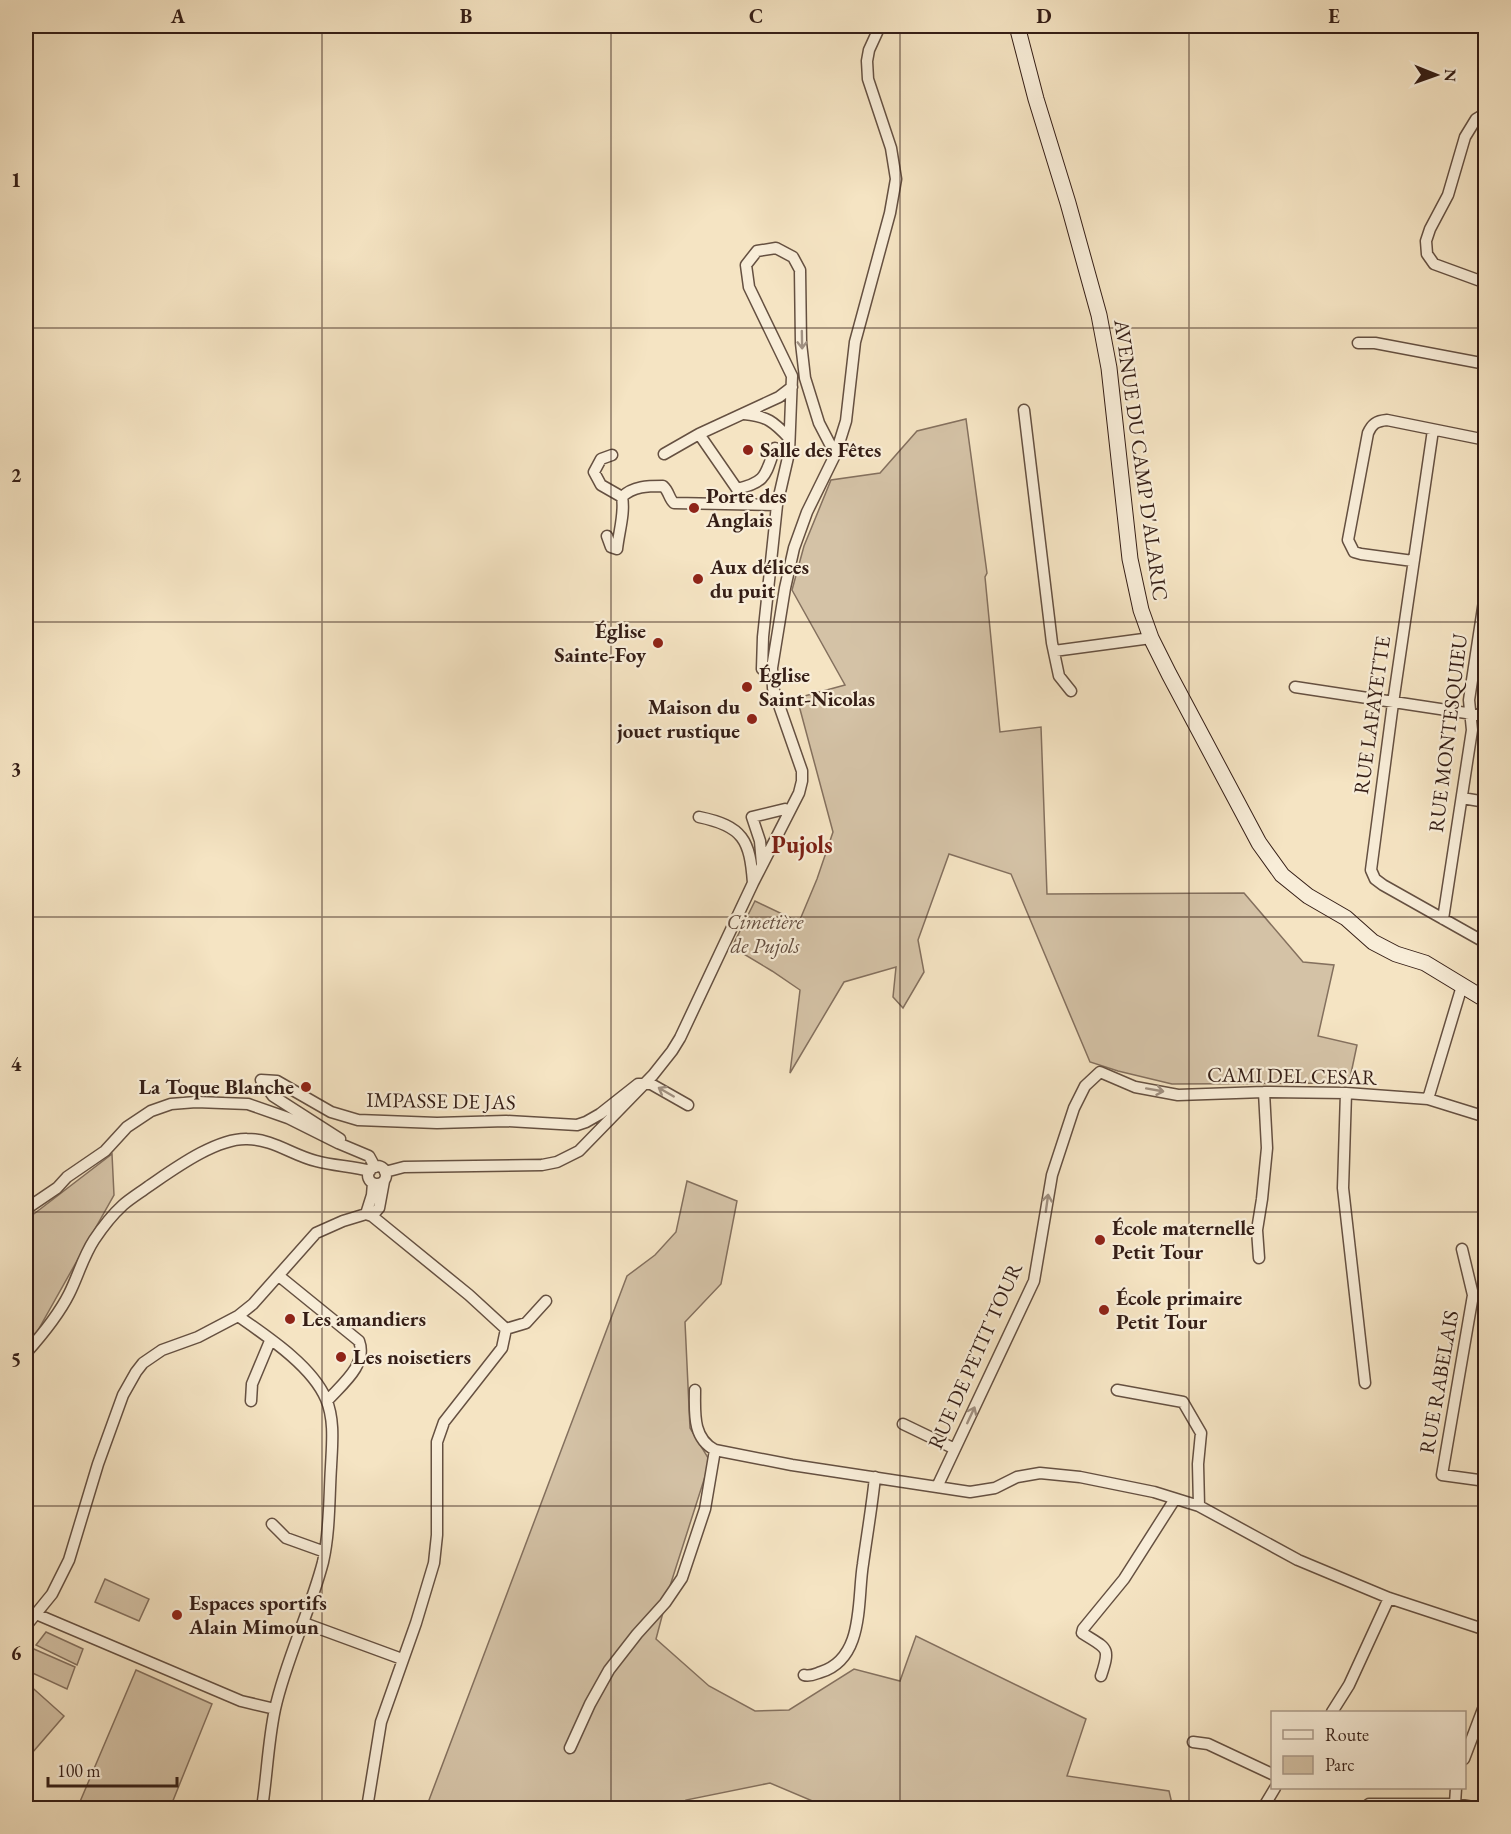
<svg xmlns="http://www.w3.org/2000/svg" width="1511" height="1834" viewBox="0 0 1511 1834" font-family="'EB Garamond',serif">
<rect width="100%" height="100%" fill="#f5e4c3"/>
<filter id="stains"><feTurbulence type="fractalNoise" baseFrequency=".00333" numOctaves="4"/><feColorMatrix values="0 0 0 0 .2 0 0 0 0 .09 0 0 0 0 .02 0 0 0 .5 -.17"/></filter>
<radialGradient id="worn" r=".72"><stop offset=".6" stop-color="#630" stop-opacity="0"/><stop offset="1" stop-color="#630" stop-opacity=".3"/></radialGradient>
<path fill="#d4c2a6" stroke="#84705e" stroke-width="1.5" d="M966 419 987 573 985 577 1000 732 1041 727 1047 894 1244 893 1303 962 1334 965 1318 1036 1357 1045 1349 1083 1172 1084 1118 1071 1090 1062 1011 874 949 854 918 940 924 972 903 1008 893 997 896 967 844 982 790 1073 800 990 772 971 732 947 755 901 799 922 817 879 833 832 797 698 845 685 792 590 804 546 831 480 880 473 917 431Z
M112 1154 114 1195 37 1332 26 1340V1220Z
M687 1181 737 1201 721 1284 685 1322 690 1428 710 1461 670 1586 656 1639 709 1686 755 1711 789 1710 854 1669 900 1681 916 1636 1086 1719 1067 1776 1169 1791 1173 1808H829L770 1783 686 1800V1808H426L627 1276 655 1255 676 1232Z
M105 1579 149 1599 139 1621 95 1602Z
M46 1632 83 1649 77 1665 36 1645Z
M27 1646 75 1667 67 1689 26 1670V1649Z
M136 1670 212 1704 170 1808H91L79 1804Z
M26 1682 64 1716 26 1760Z"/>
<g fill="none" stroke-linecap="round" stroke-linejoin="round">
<g stroke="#655041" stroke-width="13">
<path id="minor" d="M1486 113 1476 119 1465 137 1448 195 1430 229 1426 241 1427 254 1434 264 1486 283
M1358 343H1375L1486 364
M1024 410 1052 643 1059 676 1071 691
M744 414C767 416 774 422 789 438
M1433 430 1393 703 1371 870 1375 879 1383 885 1486 943
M699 434 737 489C767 482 765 475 775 448
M664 454 699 434 779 397 792 387
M612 455 601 459 594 472 601 485 622 497
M622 497C633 486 648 486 663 486 669 491 669 499 674 503L777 505
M607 536 611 547 617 549C619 531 625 513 622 497
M1413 561 1361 554 1354 552 1348 540 1368 433C1372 424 1376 421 1387 420L1486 440
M1054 651 1151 638
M772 668 762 669 763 637 777 505 789 453 792 376 749 287 746 265 757 251 776 248 793 257 800 270 801 343 805 378 819 423 833 450 836 453
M1295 687 1486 716
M1462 798 1486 802
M699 817C743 826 750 840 753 883
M762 864 760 841 752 817 785 809 788 811
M1443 919 1472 730 1469 700 1486 588
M1346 1093 1343 1188 1365 1383
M1428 1099 1462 986
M338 1143 369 1156 375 1167
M368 1175a9 9 0 1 1 18 0a9 9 0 1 1-18 0Z
M385 1172 404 1167 542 1165 557 1162 579 1151 653 1075 672 1051 680 1038 753 883 799 793 802 781V771L773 688 772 668 785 588 794 548 807 512 836 453 846 421 855 342 890 213 896 179 891 148 868 79 867 61 869 50 880 26
M26 1209 57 1188 67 1177 105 1151 127 1127 151 1111 171 1104 196 1102 248 1104 288 1118 338 1143 340 1139 273 1096 261 1080 277 1081 331 1112 358 1120 437 1123 506 1121 577 1125 586 1122 600 1114 638 1084H651L688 1105
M366 1214 372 1216 469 1295 506 1329
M366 1214 372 1195 373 1183
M372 1216 379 1208 384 1181
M1462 1249 1473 1295
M1259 1258 1257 1230 1262 1199 1267 1148 1264 1092
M279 1276 359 1341C368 1365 341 1385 327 1401
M1486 1296 1473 1295 1442 1475 1486 1481
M238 1316C268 1337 312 1366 326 1399 335 1420 332 1445 331 1467 329 1498 330 1531 323 1562 310 1612 286 1659 275 1709 268 1742 267 1776 262 1808
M506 1329 526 1323 546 1301
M26 1353C42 1335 58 1316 69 1294 78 1276 83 1257 94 1240 102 1228 112 1215 123 1205 131 1198 141 1192 149 1186 174 1169 216 1138 247 1139 273 1139 292 1155 316 1161 334 1166 352 1166 370 1171
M695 1390C695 1412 692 1438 715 1450L792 1465 970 1492 995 1488 1017 1477 1040 1473 1080 1477 1154 1492 1199 1506 1298 1560 1389 1598 1486 1630
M1117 1390 1183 1402 1201 1433 1198 1464 1199 1506
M251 1401 252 1384 270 1341
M903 1424 955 1449
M937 1487 1034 1281 1052 1175 1074 1108 1085 1086 1100 1072 1135 1087 1178 1095 1264 1092 1346 1093 1428 1099 1486 1117
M272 1524 286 1538 325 1552
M36 1614 241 1701 275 1709
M304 1623 402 1659
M26 1626 52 1594 69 1560 98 1464 123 1395 136 1372 143 1363 162 1350 198 1337 238 1316 253 1304 316 1233 343 1221 366 1214
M804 1675C810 1677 815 1674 821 1672 865 1658 857 1600 863 1564 867 1535 872 1506 875 1477
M1101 1676C1111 1646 1107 1649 1082 1633L1083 1629 1124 1579 1175 1499
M1332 1712 1349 1685 1389 1598
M1193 1742 1208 1744 1272 1774
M570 1748 590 1704 609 1670 637 1634 665 1603 682 1578 705 1509 715 1450
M1464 1759 1486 1701
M1455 1804 1456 1788
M367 1808 381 1722 416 1623 434 1563 437 1535V1442L444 1422 502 1348 506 1329
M1263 1808 1275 1788
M1364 1808 1369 1804H1455L1479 1808"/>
</g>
<g stroke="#351e16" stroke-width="17">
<path id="secondary" d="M1017 26 1036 99 1068 203 1099 315 1109 368 1130 559 1141 610 1151 638 1169 674 1259 843 1282 875 1308 896 1346 918 1373 942 1396 954 1425 963 1486 1000"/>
</g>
<use href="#minor" stroke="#f8edd8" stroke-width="10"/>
<use href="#secondary" stroke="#f8edd8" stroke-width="15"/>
</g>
<defs><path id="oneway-shaft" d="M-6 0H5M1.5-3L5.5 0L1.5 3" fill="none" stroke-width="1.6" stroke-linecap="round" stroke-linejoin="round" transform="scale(1.5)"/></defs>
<g stroke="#a09081">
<use href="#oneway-shaft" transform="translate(802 340) rotate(89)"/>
<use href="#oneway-shaft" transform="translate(1155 1090) rotate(10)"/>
<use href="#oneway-shaft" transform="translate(666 1092) rotate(-150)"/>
<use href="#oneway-shaft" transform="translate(1047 1203) rotate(-82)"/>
<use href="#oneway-shaft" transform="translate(971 1415) rotate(-65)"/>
</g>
<path fill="none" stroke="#351e16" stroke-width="1.5" stroke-opacity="0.55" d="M322 26V1808M611 26V1808M900 26V1808M1189 26V1808M26 328H1486M26 622H1486M26 917H1486M26 1212H1486M26 1506H1486"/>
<g fill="#8f2418" stroke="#f8edd8" stroke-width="2">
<circle cx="748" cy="450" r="6"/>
<circle cx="694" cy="508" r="6"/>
<circle cx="698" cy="579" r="6"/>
<circle cx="658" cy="643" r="6"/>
<circle cx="747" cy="687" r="6"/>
<circle cx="752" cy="719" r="6"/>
<circle cx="306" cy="1087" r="6"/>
<circle cx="1100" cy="1240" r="6"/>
<circle cx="1104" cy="1310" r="6"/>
<circle cx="290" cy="1319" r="6"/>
<circle cx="341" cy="1357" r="6"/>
<circle cx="177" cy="1615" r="6"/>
</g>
<g text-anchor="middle" stroke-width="4.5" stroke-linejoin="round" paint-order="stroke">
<g font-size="21" font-weight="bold" fill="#351e16" stroke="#f8edd8" text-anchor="start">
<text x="760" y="457">Salle des Fêtes</text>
<text x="706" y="503">Porte des<tspan x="706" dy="24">Anglais</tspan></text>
<text x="710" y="574">Aux délices<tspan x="710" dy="24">du puit</tspan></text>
<text x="646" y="638" text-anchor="end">Église<tspan x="646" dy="24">Sainte-Foy</tspan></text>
<text x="759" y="682">Église<tspan x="759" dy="24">Saint-Nicolas</tspan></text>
<text x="740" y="714" text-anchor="end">Maison du<tspan x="740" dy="24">jouet rustique</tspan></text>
<text x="294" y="1094" text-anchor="end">La Toque Blanche</text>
<text x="1112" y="1235">École maternelle<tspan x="1112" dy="24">Petit Tour</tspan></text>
<text x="1116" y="1305">École primaire<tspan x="1116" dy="24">Petit Tour</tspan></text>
<text x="302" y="1326">Les amandiers</text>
<text x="353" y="1364">Les noisetiers</text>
<text x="189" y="1610">Espaces sportifs<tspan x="189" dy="24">Alain Mimoun</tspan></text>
</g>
<g font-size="21" fill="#351e16" stroke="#f8edd8">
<text transform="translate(1141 460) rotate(82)" y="7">AVENUE DU CAMP D'ALARIC</text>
<text transform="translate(1372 715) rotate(-82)" y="7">RUE LAFAYETTE</text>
<text transform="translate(1448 733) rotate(-83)" y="7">RUE MONTESQUIEU</text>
<text transform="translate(1292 1076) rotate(1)" y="7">CAMI DEL CESAR</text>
<text transform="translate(441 1101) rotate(1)" y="7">IMPASSE DE JAS</text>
<text transform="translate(975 1356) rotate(-66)" y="7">RUE DE PETIT TOUR</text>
<text transform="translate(1439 1382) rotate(-80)" y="7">RUE RABELAIS</text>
</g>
<g font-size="21" font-style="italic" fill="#654f41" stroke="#f8edd8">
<text x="765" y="929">Cimetière<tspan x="765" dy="24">de Pujols</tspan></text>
</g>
<g font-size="24" font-weight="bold" fill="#7a1f14" stroke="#f8edd8">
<text x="802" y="853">Pujols</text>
</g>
</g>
<rect width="1511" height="1834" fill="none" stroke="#f5e4c3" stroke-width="66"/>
<rect x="1271" y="1711" width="195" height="78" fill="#f8edd8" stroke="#aa9a8a" stroke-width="1.5"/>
<rect x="1283" y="1730" width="30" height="9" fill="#f8edd8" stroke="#aa9a8a" stroke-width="1.5"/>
<text x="1325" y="1741" font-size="18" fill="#351e16">Route</text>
<rect x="1283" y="1756" width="30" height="18" fill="#d4c2a6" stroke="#aa9a8a" stroke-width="1.5"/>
<text x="1325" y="1771" font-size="18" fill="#351e16">Parc</text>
<g transform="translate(1436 75) rotate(91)" stroke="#f8edd8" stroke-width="4.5" paint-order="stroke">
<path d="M0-4.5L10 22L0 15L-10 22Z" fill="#351e16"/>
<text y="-9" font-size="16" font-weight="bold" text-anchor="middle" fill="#351e16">N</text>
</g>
<path d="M48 1777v9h129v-9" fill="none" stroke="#351e16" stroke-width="3"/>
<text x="57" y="1777" font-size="18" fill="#351e16" stroke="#f8edd8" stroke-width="4.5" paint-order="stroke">100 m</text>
<rect x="33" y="33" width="1445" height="1768" fill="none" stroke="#351e16" stroke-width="2"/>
<g font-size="20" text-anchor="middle" font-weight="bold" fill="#351e16">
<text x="178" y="23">A</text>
<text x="466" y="23">B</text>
<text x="756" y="23">C</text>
<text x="1044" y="23">D</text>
<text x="1334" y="23">E</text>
<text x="16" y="187">1</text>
<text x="16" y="482">2</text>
<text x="16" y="776">3</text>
<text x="16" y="1071">4</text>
<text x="16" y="1366">5</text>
<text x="16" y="1660">6</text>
</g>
<rect width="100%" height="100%" filter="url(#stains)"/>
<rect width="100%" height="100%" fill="url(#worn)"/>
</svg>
